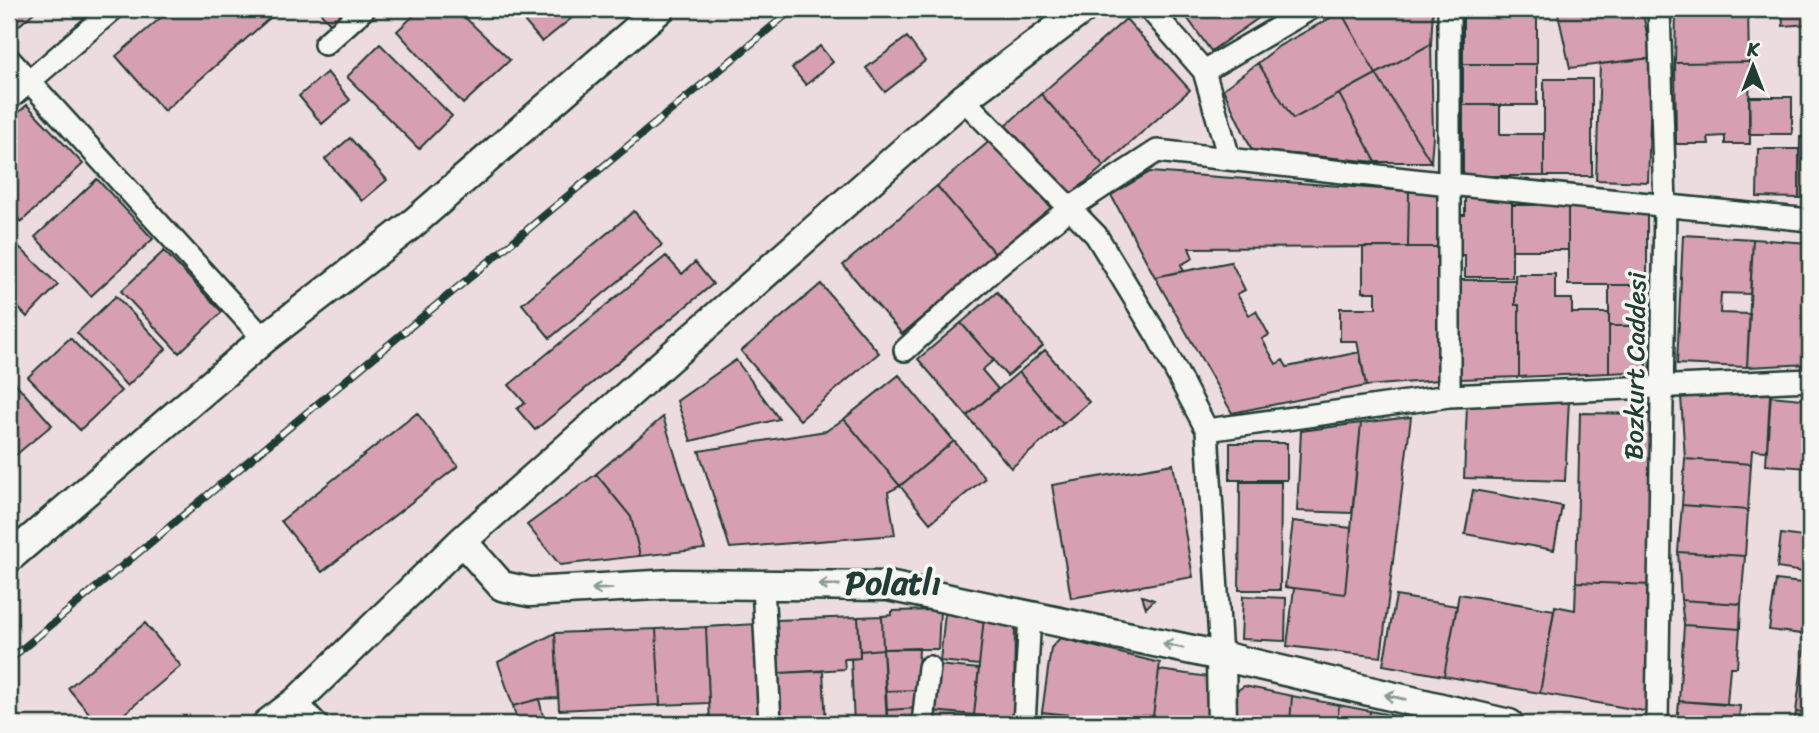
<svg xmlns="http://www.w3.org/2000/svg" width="1819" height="733" viewBox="0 0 1819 733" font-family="Sriracha,sans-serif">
<rect width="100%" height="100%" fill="#eddcdf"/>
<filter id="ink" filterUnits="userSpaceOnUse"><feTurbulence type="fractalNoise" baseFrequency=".0143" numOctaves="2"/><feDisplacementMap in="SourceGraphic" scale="14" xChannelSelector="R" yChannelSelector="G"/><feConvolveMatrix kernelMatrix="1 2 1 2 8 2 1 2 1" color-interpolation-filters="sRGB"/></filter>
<g filter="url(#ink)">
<path fill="#d7a0b2" stroke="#1f3d34" stroke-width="2" d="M9 9H38L16 28 9 20Z
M171 9H280L164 111 116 56Z
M317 9H347L331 24Z
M421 9H456L510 60 463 104 397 31Z
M514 9H583L542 42Z
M1181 9H1258L1263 15 1211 51Z
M1258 9H1272L1263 15Z
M1347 9H1433L1431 44 1376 74 1341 12Z
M1463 9H1537V64H1463Z
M1557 9H1642L1652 58 1570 68Z
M1676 9H1748L1749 62 1675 63Z
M1782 9H1810V24L1783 26Z
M1341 12 1376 74 1293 119 1258 63 1279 46Z
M1126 19 1190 90 1104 166 1041 94Z
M907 37 925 61 885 92 866 68Z
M380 44 452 116 419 149 347 77Z
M1431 44 1433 136 1431 162 1376 74Z
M820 46 833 62 806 85 792 68Z
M1652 58 1648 182 1596 180 1600 64Z
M1749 62 1750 144H1725V136L1708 137 1709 144H1676L1675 63Z
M1258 63 1293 119 1339 94 1376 162 1252 150 1223 89Z
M1463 64H1537V105H1463Z
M327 72 350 100 322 124 299 96Z
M1376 74 1431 162H1376L1339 94Z
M1544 79H1592V176H1544Z
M1041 94 1104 166 1067 198 1004 127Z
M1749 97H1792V134H1749Z
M27 105 83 164 21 222 9 209V121Z
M1463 105H1500V134H1544V176H1463Z
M1800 137H1810V198H1799Z
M350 138 387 180 362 201 325 159Z
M992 139 1051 208 996 255 937 186Z
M1758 149H1799V198L1757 197Z
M1150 172 1409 191 1408 247 1189 248 1193 258 1181 265 1184 271 1155 277 1111 195Z
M97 179 153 239 91 296 35 237Z
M937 186 996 255 902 334 843 265Z
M1409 191H1440V247H1408Z
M1465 197H1512V277H1465V255H1459V215H1465Z
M1512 205H1568V250H1512Z
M1568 205 1647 211V285H1568Z
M634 211 662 245 550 338 522 304Z
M1683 235 1753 239 1750 294 1721 293 1720 313 1750 314 1747 367 1677 364Z
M9 237 58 285 27 317 9 298Z
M1753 239 1810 243V364L1747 367Z
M1363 247H1440L1439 380 1366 386 1357 341H1340V308H1376V292H1363Z
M164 251 222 312 179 353 121 291Z
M666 256 682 274 695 262 713 284 535 430 517 409 525 403 509 385Z
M1231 262 1245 290 1237 294 1249 315 1256 311 1269 335 1262 339 1276 364 1283 360 1287 367 1360 352 1366 386 1232 413 1155 277Z
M1515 274H1555V299H1572V313H1609V373L1519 377V305H1515Z
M1459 280H1515V305H1519V377L1459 379Z
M821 284 879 353 800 420 741 351Z
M1609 285H1647V326H1609Z
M997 292 1043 346 1007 376 961 323Z
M116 296 166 349 127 386 77 333Z
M961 323 994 360 982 370 998 389 967 416 918 359Z
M1609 326H1647V371L1609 373Z
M70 338 121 391 80 430 28 377Z
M1045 350 1089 402 1063 424 1019 372Z
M736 360 779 419 691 441 677 401Z
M1019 372 1063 424 1011 468 967 416Z
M899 375 954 441 900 486 844 419Z
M11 378 52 425 11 459 9 457Z
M1803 390 1810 391V468L1766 465 1770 396 1802 399Z
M1771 394 1767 451 1752 450 1751 464 1685 459 1681 396Z
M1569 399 1565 481 1464 478 1467 405Z
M417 413 458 466 322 572 281 521Z
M1580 413 1655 414 1651 585 1576 582Z
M663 417 705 549 640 556 631 517 596 474Z
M1411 417 1381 657 1287 646 1294 588 1345 594 1361 423Z
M844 419 900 486 888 492 895 535 730 548 699 451 826 431Z
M1361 423 1352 513 1297 511 1301 431Z
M954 441 985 478 930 523 900 486Z
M1230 443H1287V480H1230Z
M1685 459 1751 464 1748 510 1682 505Z
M1173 464 1193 577 1071 598 1052 485Z
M596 474 631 517 640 556 560 565 527 525Z
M1240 482H1281L1280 590H1239Z
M1473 490 1562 506 1554 550 1465 534Z
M1682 505 1748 510 1745 556 1678 552Z
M1293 521 1351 528 1345 594 1285 587Z
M1781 534 1810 538V573L1777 568Z
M1678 552 1745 556 1741 604 1681 600Z
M1776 580 1810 584V635L1769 630Z
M1576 582 1651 585 1650 712 1540 693 1555 606 1575 610Z
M1459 594 1554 610 1540 693 1444 676Z
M1142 596 1154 600 1146 608Z
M1243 596 1286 598 1285 641 1241 639Z
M1396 596 1457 606 1444 676 1383 665Z
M1681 600 1741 604 1740 629 1684 625Z
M940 610 938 649H883L882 616 892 615V611Z
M945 613 984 617 979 665 940 661Z
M882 616 883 649 860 651 858 617Z
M858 617 860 658 844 659 845 669 779 673 777 620Z
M984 617 1015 620 1014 718 974 715Z
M145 623 181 666 112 724H98L68 688Z
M756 624 761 724H710L706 627Z
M1684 625 1740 629 1737 667H1730L1727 704 1679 701Z
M706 627 709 703 660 705 656 629Z
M656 629 660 705 559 710 555 633Z
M555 633 558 698 539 699 513 706 498 662Z
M1806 635H1810V714L1796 712Z
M1060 638 1160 663 1152 724 1042 712 1051 648Z
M919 648 917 690 886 691 883 649Z
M883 649 887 724H854L851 659 860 658V651Z
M937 665 979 669 974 715 933 711Z
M1159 670 1209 677 1210 724H1152Z
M823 671 826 724H782L779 673Z
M1244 686 1292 696 1290 724H1234L1235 692Z
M917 690V708L887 710 886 691Z
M1292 696 1339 705 1337 724H1290Z
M539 699 545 724H518L513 706Z
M1679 701 1740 706 1739 724H1677Z
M1339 705 1370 711 1369 724H1337Z
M917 708 916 724H887V710Z
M933 711 974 715 973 724H931Z
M1370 711 1395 716V724H1369Z
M1042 712 1132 724H1042Z
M1796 712 1810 714V724H1794Z
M974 715 1014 718V724H973Z
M1395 716 1429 722V724H1395Z"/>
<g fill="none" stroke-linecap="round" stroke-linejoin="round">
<g stroke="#1f3d34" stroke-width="26">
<path id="minor" d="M1150 9 1204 71 1229 158
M325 44 364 9
M9 59 264 339
M1204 71 1310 9
M9 99 113 9
M963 99 1096 235 1158 337 1207 430 1221 656
M905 350 993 270 1070 208 1157 151 1449 184 1810 220
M1449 396V9
M1207 430 1449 396 1810 380
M763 585 770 724
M296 702 317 724
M923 724 929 667
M1024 724 1030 615
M1657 724 1665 205 1659 9"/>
</g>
<g stroke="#1f3d34" stroke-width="33">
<path id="tertiary" d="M462 541 502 586 530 592 673 584 888 586 1221 656 1509 724
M9 558 264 339 411 225 660 9
M1221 656 1222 724
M267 724 296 702 462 541 963 99 1083 9"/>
</g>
<use href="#minor" stroke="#f6f6f2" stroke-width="21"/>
<use href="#tertiary" stroke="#f6f6f2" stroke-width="28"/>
<g stroke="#1f3d34" stroke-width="8">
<path id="rail" d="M9 660 793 9"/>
</g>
<use href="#rail" stroke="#f6f6f2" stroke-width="5" stroke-dasharray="16" stroke-linecap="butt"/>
</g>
<defs><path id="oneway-shaft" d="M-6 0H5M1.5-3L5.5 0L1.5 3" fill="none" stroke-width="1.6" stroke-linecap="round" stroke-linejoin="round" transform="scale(1.75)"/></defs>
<g stroke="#8a9a93">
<use href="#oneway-shaft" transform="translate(829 585) rotate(-180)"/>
<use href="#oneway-shaft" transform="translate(602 589) rotate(178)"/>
<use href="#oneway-shaft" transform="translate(1173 646) rotate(-168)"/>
<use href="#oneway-shaft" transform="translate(1395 697) rotate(-167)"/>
</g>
</g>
<g text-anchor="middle" stroke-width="7" stroke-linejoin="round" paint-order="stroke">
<g font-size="26" fill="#1f3d34" stroke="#f6f6f2">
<text transform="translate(1635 366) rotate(-89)" y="9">Bozkurt Caddesi</text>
</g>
<g font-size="33" font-weight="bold" fill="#1f3d34" stroke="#f6f6f2">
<text x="893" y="594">Polatlı</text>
</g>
</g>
<rect width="1819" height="733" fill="none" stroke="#f6f6f2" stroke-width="35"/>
<rect x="18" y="18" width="1784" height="698" fill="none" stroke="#1f3d34" stroke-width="2.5" filter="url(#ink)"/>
<g transform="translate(1753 66)" stroke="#f6f6f2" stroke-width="5" paint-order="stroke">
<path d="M0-5L12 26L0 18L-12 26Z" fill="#1f3d34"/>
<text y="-10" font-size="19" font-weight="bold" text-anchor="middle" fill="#1f3d34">K</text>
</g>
</svg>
